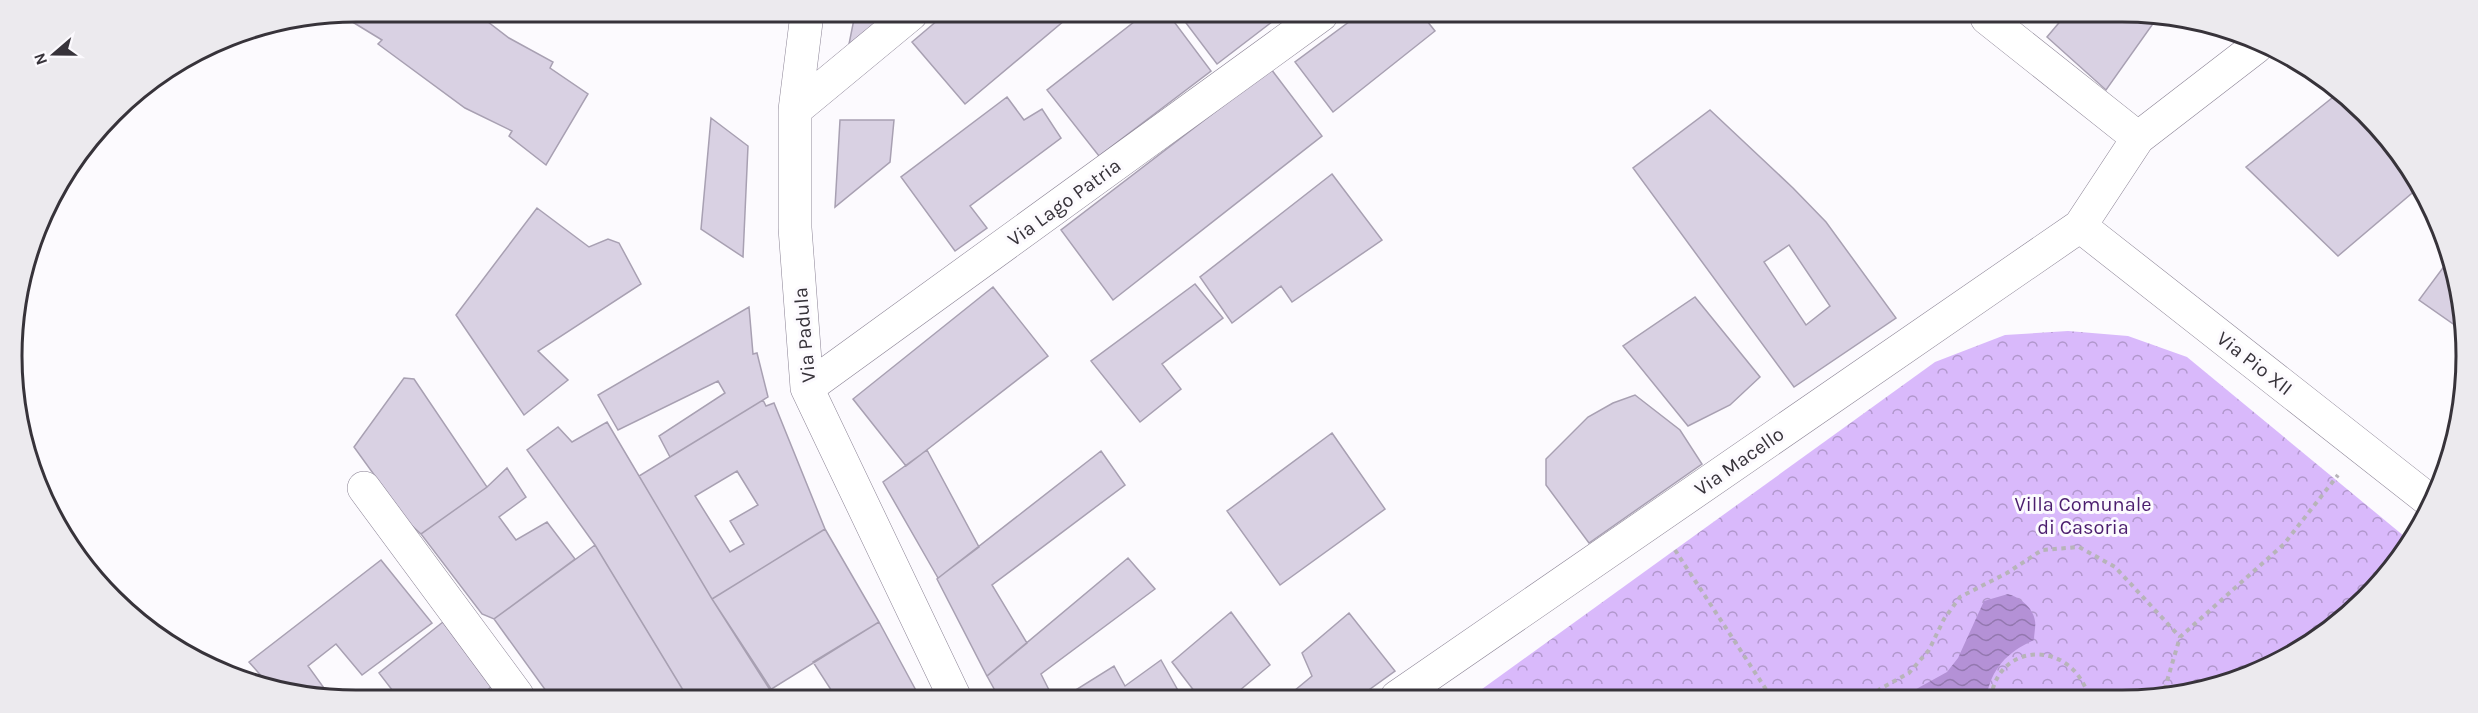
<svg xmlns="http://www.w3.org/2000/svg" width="2478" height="713" viewBox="0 0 2478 713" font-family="Karla,sans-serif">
<defs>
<pattern id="park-crowns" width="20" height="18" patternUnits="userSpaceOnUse" patternTransform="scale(1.5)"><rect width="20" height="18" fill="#d9b9fb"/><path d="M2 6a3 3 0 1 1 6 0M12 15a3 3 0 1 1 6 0" fill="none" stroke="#b197cc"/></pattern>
<pattern id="water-waves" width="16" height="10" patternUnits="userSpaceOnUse" patternTransform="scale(1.5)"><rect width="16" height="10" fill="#b491d6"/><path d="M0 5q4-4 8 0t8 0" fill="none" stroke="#9377af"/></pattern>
</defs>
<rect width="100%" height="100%" fill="#fcfafe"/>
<path fill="url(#park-crowns)" d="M2068 331 2128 336 2187 357 2410 541 2349 615 2254 675 2166 698 1471 697 1935 362 2005 335Z"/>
<path fill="url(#water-waves)" d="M2008 594C2019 597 2033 607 2035 621 2036 626 2034 634 2034 640 2006 653 1992 668 1986 698H1900L1947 672 1958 658 1984 601Z"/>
<path fill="#d9d1e3" stroke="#a8a0b2" stroke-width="1.5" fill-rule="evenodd" d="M356 12H475L509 38 553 62 550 68 588 94 546 165 509 136 512 131 465 108 378 44 382 40 341 15Z
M855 14H886L849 44Z
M945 14 1071 15 965 104 912 42Z
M1143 15H1169L1211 71 1099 156 1047 90Z
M1180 15H1281L1217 64Z
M1357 16H1423L1435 31 1333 112 1295 62Z
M2063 18H2157L2106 90 2047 37Z
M2171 18 2188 19 2196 22 2190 29Z
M1271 69 1322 136 1113 300 1061 230Z
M2337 94 2408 165 2418 188 2338 256 2246 167Z
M1007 97 1024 120 1042 109 1061 138 970 206 987 228 955 251 901 177Z
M1710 110 1793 188 1826 222 1896 318 1794 387 1633 168ZM1789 245 1830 306 1806 325 1764 262Z
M711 118 748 146 743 257 701 229Z
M840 120H894L890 162 835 207Z
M1332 174 1382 240 1292 302 1281 286 1232 323 1200 277Z
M537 208 589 247 608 239 619 243 641 284 538 351 568 380 524 415 456 315Z
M2448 261 2459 289V328L2419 300Z
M1195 284 1223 318 1162 364 1181 389 1140 422 1091 361Z
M993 287 1048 356 906 466 853 399Z
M1695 297 1760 377 1730 405 1688 426 1623 346Z
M749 307 753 354 757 353 768 397 670 457 659 436 725 393 718 381 618 430 598 395Z
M404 378 414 379 487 487 421 534 409 523 354 447Z
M1635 395 1680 430 1702 464 1589 543 1546 485V459L1588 417 1613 403Z
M763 400 766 406 774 403 825 529 712 599 639 476ZM737 471 758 505 730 521 744 544 730 552 695 496Z
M607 422 712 599 775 695H686L595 545 527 450 558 427 572 442Z
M1332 433 1385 509 1280 585 1227 511Z
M927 450 979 547 938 578 883 482Z
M1101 451 1125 485 992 585 1027 643 987 676 937 579Z
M507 468 526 497 499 517 516 540 547 522 575 559 494 619 482 614 421 534 487 487Z
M825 529 879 622 770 690 712 599Z
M595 545 686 695H549L494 619Z
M1128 558 1155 589 1041 674 1052 696H998L987 676Z
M381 560 432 623 362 675 336 644 308 666 329 695 290 694 271 687 249 662Z
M1231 612 1270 665 1239 691 1241 696H1198L1172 662Z
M1349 613 1395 671 1359 697 1288 696 1312 676 1302 653Z
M443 622 491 687 481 695H396L379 673Z
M879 622 919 696H835L813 662Z
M1161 660 1180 694 1177 696H1066L1114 666 1125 686Z"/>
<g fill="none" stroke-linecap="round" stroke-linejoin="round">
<g stroke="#8a8294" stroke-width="34">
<path id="street" d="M807 14 795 110V228L807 388 954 696
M1987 18 2138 138
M795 110 911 14
M2080 226 2430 501
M807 388 1321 15
M364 488 517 695
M1397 697 2080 226 2138 138 2256 47"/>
</g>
<path stroke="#b7b4b9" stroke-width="4" stroke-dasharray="4.5 4.5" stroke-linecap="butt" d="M1675 550 1771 697
M1871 698 1880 689 1909 673 1929 650 1944 619 1960 597 2007 573 2042 550 2079 547 2115 567 2180 637
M1991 698C1998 641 2073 639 2089 698
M2162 698 2180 637 2284 544 2338 475"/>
<use href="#street" stroke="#fff" stroke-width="33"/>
</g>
<g text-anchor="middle" stroke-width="6" stroke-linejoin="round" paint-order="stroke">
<g font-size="20" fill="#37333a" stroke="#fcfafe">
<text transform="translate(1064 202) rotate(-36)" y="7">Via Lago Patria</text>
<text transform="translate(804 335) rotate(-95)" y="7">Via Padula</text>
<text transform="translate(2255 363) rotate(38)" y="7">Via Pio XII</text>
<text transform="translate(1739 461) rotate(-35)" y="7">Via Macello</text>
</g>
<g font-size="20" fill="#4b1d6e" stroke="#fcfafe">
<text x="2083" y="511">Villa Comunale<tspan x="2083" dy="23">di Casoria</tspan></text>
</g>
</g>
<path d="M0 0H2478V713H0ZM356 22H2122A334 334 0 0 1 2456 356V356A334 334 0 0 1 2122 690H356A334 334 0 0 1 22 356V356A334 334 0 0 1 356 22Z" fill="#eceaee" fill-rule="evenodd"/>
<path fill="none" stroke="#37333a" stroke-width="3" d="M356 22H2122A334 334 0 0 1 2456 356V356A334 334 0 0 1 2122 690H356A334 334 0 0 1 22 356V356A334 334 0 0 1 356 22Z"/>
<g transform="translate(54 54) rotate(250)" stroke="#fcfafe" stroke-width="4.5" paint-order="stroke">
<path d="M0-4.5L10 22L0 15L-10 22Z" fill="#37333a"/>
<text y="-9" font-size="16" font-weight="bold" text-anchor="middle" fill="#37333a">N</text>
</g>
</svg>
